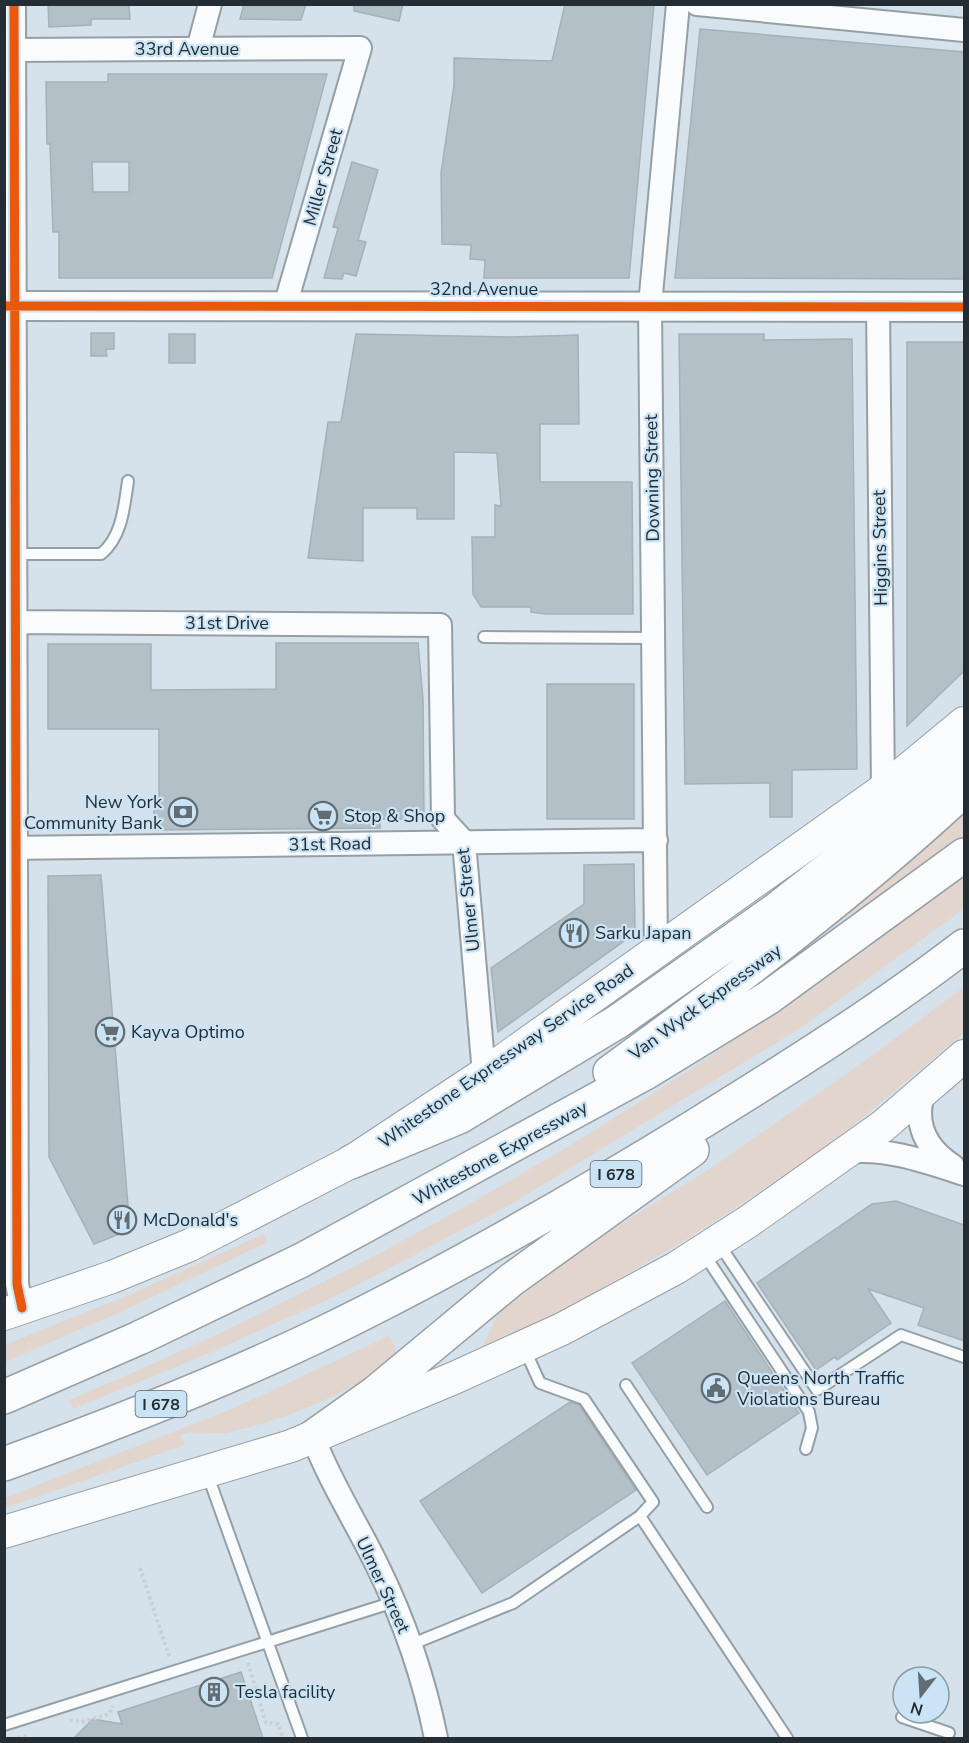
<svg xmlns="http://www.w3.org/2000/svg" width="969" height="1743" viewBox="0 0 969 1743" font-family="'Nunito Sans',sans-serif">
<rect width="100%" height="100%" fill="#d5e2eb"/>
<path fill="#e1d5ce" d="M964 739V908L961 911 799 1029 511 1204 340 1294 212 1352 73 1409 69 1400C286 1309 497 1197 692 1068 753 1028 813 986 873 945L815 866Z
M964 987V1033L825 1149 684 1241 573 1305 482 1348 495 1319 520 1287 711 1168 873 1055Z
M264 1234 268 1242 125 1310 5 1362V1345L131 1294Z
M389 1336 400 1356C342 1396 295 1417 226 1433 211 1436 193 1429 180 1435L185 1445 5 1508V1498L236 1407Z"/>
<path fill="#b4c0c8" stroke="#a6b0b7" stroke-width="1.5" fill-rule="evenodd" d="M48 4H129L130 19H91V25L49 27Z
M244 4H306L301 20 240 19Z
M354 4H403L399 21 354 11Z
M565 4H654L629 278H484L485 260 470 259 471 245 442 244 441 173 454 85V58L552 61Z
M700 29 964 52V279L675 278Z
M108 74H327L272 278H59V232H53L50 144H47L46 82H108ZM92 162H129V192H93Z
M352 162 378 170 358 240 366 242 356 276 344 273 342 279 324 278 338 228 333 227Z
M91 333H114V349H106L107 356H91Z
M169 334H195V363H169Z
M356 334 511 337 578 335 579 424H540V482H632L633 614H546L531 612V607H481L473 594 472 537H495V505L501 506 497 453 454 452V519H417V508H363V561L308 558 328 422H341Z
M679 334H764V340L852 339 857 769 792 770V817H770V783L685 784Z
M907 342H964V671L907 726Z
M276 643H418L423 699 424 819H380V828L158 830 154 824V801L159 797V729H48V644H151V690L276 689Z
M547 684H634V819H547Z
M634 864 635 933 498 1032 491 968 584 904V865Z
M101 875 130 1230 94 1244 49 1157 48 876Z
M896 1201 964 1225V1341L918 1325 924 1308 868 1289 891 1323 837 1360 835 1357 816 1370 757 1283 872 1204Z
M725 1301 799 1413 707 1475 632 1363Z
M570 1402 579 1405 636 1490 482 1593 420 1501Z
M241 1672 263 1738H74L93 1719 122 1724 118 1712Z"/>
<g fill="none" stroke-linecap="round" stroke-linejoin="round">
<g stroke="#959fa6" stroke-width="14">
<path id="service" d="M15 554H101C122 537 124 508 128 481
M484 637 654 638
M719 1244 817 1390 901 1335 964 1357
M704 1254 809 1412 812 1428 806 1449
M525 1350 540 1383 584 1399 653 1502 640 1516
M626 1385 707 1507
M207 1473 302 1738
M410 1645 513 1603 640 1516 787 1738
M902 1717 949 1733
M4 1725 394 1602"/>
</g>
<g stroke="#959fa6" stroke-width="26">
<path id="minor" d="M14 4 17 1284 22 1308
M697 4 964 30
M198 49 210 4
M14 50 360 48 285 306
M878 306 883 790
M15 622 440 625 443 819 464 842 484 1074
M4 848 656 840
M656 952 650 305 678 4
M924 1091C913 1123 925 1148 953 1166
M847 1152C886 1147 927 1162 964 1174
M313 1437C330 1482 356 1522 377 1565 404 1620 424 1678 436 1738"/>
</g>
<g stroke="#959fa6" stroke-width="32">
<path id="tertiary" d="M4 306 964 307"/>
</g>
<g stroke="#959fa6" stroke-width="34">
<path id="secondary" d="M4 1314 112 1277 190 1245 351 1162 484 1074 883 790 964 723
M4 1532 291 1446 454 1378 562 1329 676 1268 749 1221 883 1126 964 1056"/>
</g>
<g stroke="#959fa6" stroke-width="36">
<path id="motorway" d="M610 1072C733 983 853 893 964 790
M351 1162 459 1117 617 1022 777 909 870 836 964 757
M4 1397 139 1338 302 1260 647 1072 768 998 964 855
M313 1437 375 1393 511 1280 692 1150
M4 1464C109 1426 214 1385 315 1337 446 1274 571 1202 695 1126 787 1069 878 1012 964 946"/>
</g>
<path stroke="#cccfd2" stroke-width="4" stroke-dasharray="3 3" stroke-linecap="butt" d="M140 1568 170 1659
M248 1663 266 1723 278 1724 283 1738
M70 1720 82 1722 109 1714 113 1706
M18 1738 29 1735"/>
<use href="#service" stroke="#f9fbfc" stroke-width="10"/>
<use href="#minor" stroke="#f9fbfc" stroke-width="22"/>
<use href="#tertiary" stroke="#f9fbfc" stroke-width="28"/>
<use href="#secondary" stroke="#f9fbfc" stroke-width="32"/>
<use href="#motorway" stroke="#f9fbfc" stroke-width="33"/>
<g stroke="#cbe4f5" stroke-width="13">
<path id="cycleway" d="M14 4 17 1284 22 1308
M5 306 964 307"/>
</g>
<use href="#cycleway" stroke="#e8590c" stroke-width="9"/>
</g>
<defs>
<g id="bank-ring" transform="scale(1.5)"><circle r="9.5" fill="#cbe4f5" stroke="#616c73" stroke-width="1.5"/><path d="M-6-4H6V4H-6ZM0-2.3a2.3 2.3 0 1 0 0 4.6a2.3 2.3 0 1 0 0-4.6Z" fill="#616c73"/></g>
<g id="supermarket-ring" transform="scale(1.5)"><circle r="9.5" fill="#cbe4f5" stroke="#616c73" stroke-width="1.5"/><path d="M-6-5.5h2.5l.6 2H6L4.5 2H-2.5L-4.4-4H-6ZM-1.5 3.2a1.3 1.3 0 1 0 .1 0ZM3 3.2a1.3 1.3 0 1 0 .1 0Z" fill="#616c73"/></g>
<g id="restaurant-ring" transform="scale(1.5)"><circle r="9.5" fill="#cbe4f5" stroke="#616c73" stroke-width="1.5"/><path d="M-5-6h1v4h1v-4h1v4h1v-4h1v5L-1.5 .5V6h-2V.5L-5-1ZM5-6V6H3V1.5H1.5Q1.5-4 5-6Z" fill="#616c73"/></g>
<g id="civic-ring" transform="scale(1.5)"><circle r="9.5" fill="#cbe4f5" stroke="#616c73" stroke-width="1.5"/><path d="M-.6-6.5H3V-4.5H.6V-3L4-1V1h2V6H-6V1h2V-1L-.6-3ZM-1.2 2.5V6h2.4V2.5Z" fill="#616c73"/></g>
<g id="building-ring" transform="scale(1.5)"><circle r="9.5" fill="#cbe4f5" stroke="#616c73" stroke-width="1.5"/><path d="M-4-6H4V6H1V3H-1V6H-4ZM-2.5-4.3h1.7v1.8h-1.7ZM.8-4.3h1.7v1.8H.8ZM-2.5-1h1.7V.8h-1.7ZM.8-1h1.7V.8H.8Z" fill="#616c73"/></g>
</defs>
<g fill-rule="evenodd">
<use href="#bank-ring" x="183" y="812"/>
<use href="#supermarket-ring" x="323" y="816"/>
<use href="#restaurant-ring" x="574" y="933"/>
<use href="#supermarket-ring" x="110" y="1032"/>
<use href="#restaurant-ring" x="122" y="1220"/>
<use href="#civic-ring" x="716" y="1388"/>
<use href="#building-ring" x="214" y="1692"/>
</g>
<g text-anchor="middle" stroke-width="4.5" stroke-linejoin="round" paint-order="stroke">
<g fill="#cbe4f5" stroke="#55646d" stroke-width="1.5">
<rect x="590.5" y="1161" width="51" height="26" rx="4.5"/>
<rect x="135.5" y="1391" width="51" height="26" rx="4.5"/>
</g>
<g font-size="16" font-weight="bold" fill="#232d33">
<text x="616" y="1180">I 678</text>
<text x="161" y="1410">I 678</text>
</g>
<g font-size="18" fill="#232d33" stroke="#cbe4f5">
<text x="187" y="55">33rd Avenue</text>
<text transform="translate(323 177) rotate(-74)" y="6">Miller Street</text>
<text x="484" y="295">32nd Avenue</text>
<text transform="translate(652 478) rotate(-91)" y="6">Downing Street</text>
<text transform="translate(880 548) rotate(-91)" y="6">Higgins Street</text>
<text x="227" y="629">31st Drive</text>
<text transform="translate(330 844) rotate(-1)" y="6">31st Road</text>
<text transform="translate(468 900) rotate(-96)" y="6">Ulmer Street</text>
<text transform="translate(705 1002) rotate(-36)" y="6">Van Wyck Expressway</text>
<text transform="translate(506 1056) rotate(-35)" y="6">Whitestone Expressway Service Road</text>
<text transform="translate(500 1153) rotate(-29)" y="6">Whitestone Expressway</text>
<text transform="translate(383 1585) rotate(65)" y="6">Ulmer Street</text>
</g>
<g font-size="18" fill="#232d33" stroke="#cbe4f5" text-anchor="start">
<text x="162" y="808" text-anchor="end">New York<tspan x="162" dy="21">Community Bank</tspan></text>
<text x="344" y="822">Stop &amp; Shop</text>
<text x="595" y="939">Sarku Japan</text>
<text x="131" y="1038">Kayva Optimo</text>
<text x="143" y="1226">McDonald's</text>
<text x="737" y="1384">Queens North Traffic<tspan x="737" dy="21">Violations Bureau</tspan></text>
<text x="235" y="1698">Tesla facility</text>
</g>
</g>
<rect width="969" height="1743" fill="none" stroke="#232d33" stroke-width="12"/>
<g transform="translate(921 1695) rotate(197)"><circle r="28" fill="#cbe4f5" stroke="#889ba7" stroke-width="1.5"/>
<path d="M0-4.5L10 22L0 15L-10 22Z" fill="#616c73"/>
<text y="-9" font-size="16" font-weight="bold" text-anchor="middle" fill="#232d33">N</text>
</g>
</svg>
